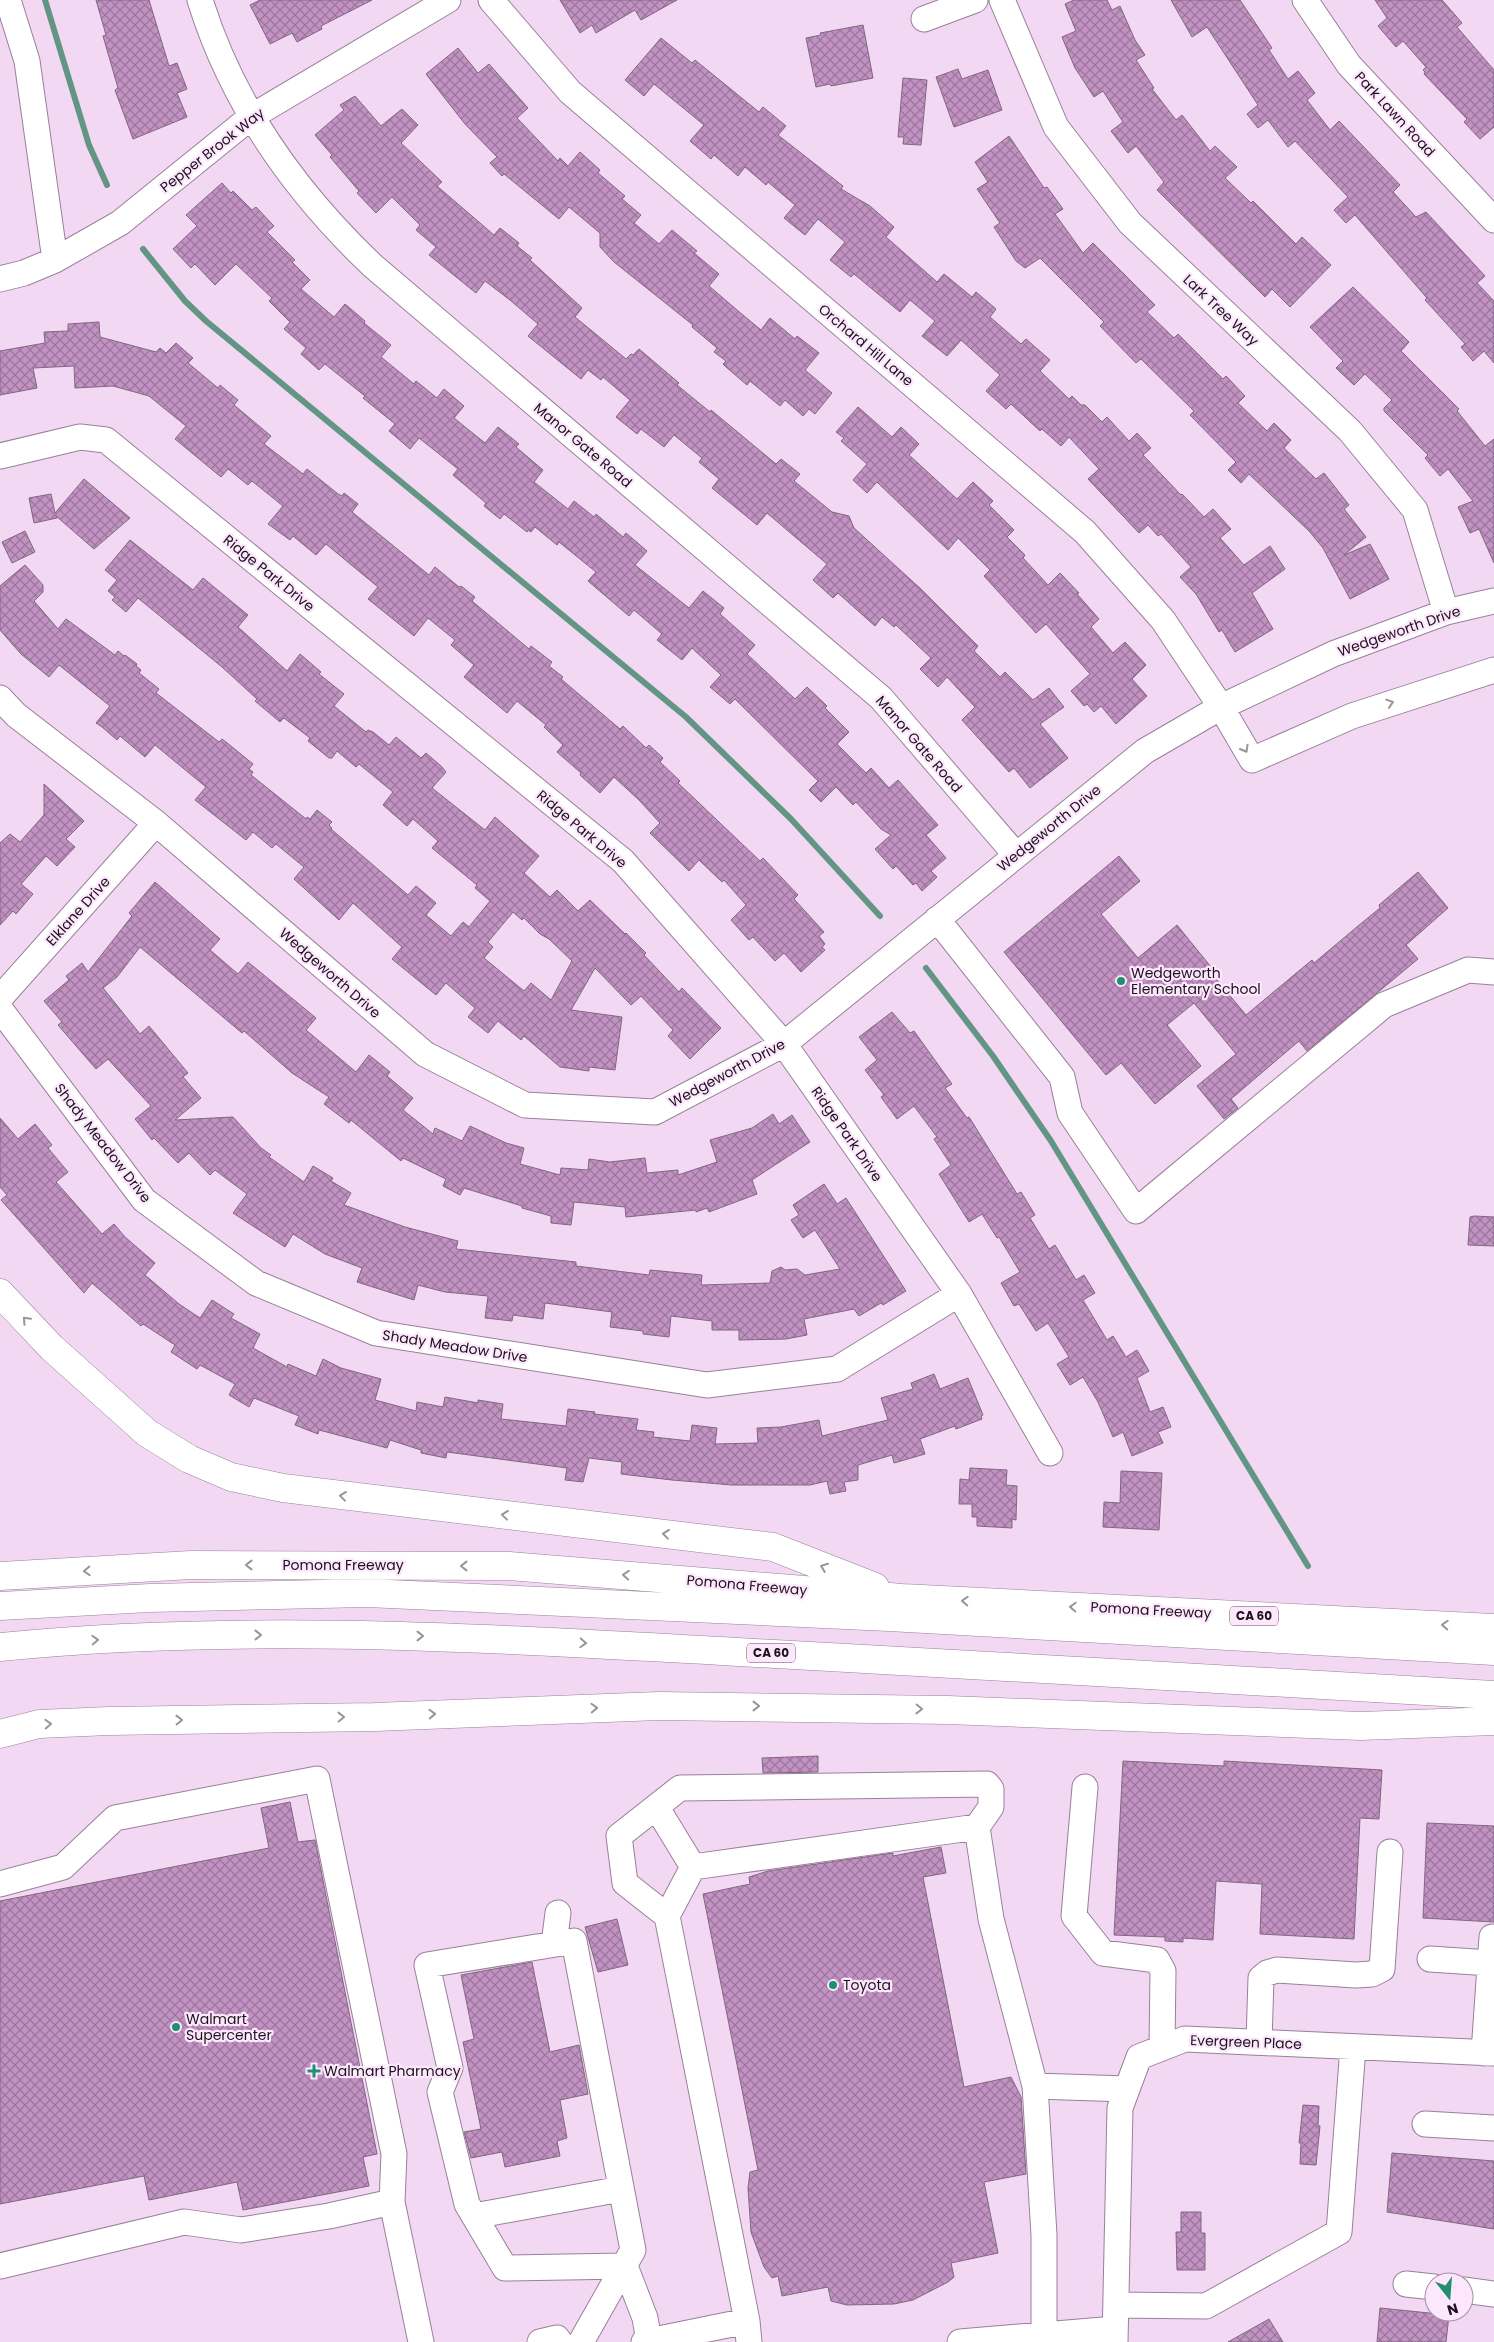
<svg xmlns="http://www.w3.org/2000/svg" width="1494" height="2342" viewBox="0 0 1494 2342" font-family="Poppins,sans-serif">
<defs>
<pattern id="building-cross-hatch" width="8" height="8" patternUnits="userSpaceOnUse" patternTransform="scale(1.25)"><rect width="8" height="8" fill="#c192c2"/><path d="M0 0l8 8M0 8l8-8" fill="none" stroke="#9c769d"/></pattern>
</defs>
<rect width="100%" height="100%" fill="#f3d8f3"/>
<g fill="none" stroke-linecap="round" stroke-linejoin="round">
<path stroke="#639584" stroke-width="6" d="M45 0 89 145 107 185
M143 249 185 301 206 321 686 717 791 819 880 916
M926 968 993 1056 1051 1141 1308 1566"/>
</g>
<path fill="url(#building-cross-hatch)" stroke="#806780" fill-rule="evenodd" d="M96 0H149L169 66 177 63 187 89 177 93 187 117 133 139 115 90 118 88 103 36 106 35Z
M260 0H372L321 26 322 29 297 42 292 33 270 44 250 5Z
M560 0H677L641 20 635 10 596 33 592 25 580 33Z
M1074 0H1107L1112 10 1120 6 1135 40 1145 55 1136 60 1154 88 1152 89 1176 120 1182 115 1210 151 1215 146 1237 167 1225 178 1251 203 1253 201 1296 244 1302 237 1331 265 1290 307 1272 289 1265 297 1157 190 1164 182 1136 146 1128 153 1111 131 1123 122 1103 91 1094 97 1075 68 1062 37 1076 31 1065 4Z
M1171 0H1240L1272 48 1269 50 1288 79 1298 71 1315 93 1307 100 1330 130 1339 121 1400 185 1393 192 1416 217 1426 212 1485 276 1477 283 1494 301V363L1484 351 1473 361 1461 347 1465 344 1425 300 1427 298 1355 215 1346 223 1334 210 1348 197 1295 141 1288 147 1268 120 1258 128 1247 114 1258 105 1207 27 1192 37Z
M1375 0H1442L1462 23 1457 27 1494 70V127L1480 139 1464 122 1467 119 1424 74 1425 72 1423 70 1426 67 1403 41 1396 47 1378 26 1387 18Z
M863 25 873 78 831 86 830 84 816 87 806 38 821 35 820 33Z
M661 38 692 63 695 60 759 112 763 107 786 126 778 135 843 186 841 189 870 206 894 227 886 237 937 282 944 274 972 297 976 292 996 309 990 317 1021 344 1026 339 1050 360 1040 371 1069 399 1072 396 1081 405H1085L1102 422 1107 417 1129 441 1137 433 1151 448 1143 455 1181 495 1182 494 1204 517 1213 509 1231 529 1220 538 1244 565 1270 546 1285 569 1252 593 1273 629 1235 652 1222 630 1219 632 1196 594 1180 577 1191 567 1161 534 1158 536 1148 525 1139 533 1088 479 1099 469 1069 437 1061 446 1042 429 1040 431 1011 404 1006 409 986 391 1000 375 961 340 947 356 922 336 935 321 910 300 900 312 854 274 851 277 830 260 845 242 818 219 805 235 784 218 795 205 768 182 766 185 745 167 738 176 714 155 711 159 690 141 704 125 654 84 644 96 625 80Z
M458 48 478 73 489 64 528 108 517 118 558 161 560 158 568 166 580 152 600 170 598 173 625 196 622 199 641 215 634 223 659 244 672 230 697 251 694 253 719 274 709 286 737 310 761 330 770 318 795 339 797 336 819 353 805 370 832 393 815 414 809 409 803 416 785 400 780 406 750 381 747 385 726 367 723 364 726 361 714 352 717 348 692 327 693 325 614 262 600 247V233L569 207 559 219 504 174 502 176 490 163 497 157 465 124 426 74Z
M958 69 962 79 988 70 1002 110 954 127 936 77Z
M903 78 927 80 921 145 903 144 904 137H898Z
M355 96 381 126 402 109 418 125 401 143 442 182 437 186 494 235 500 228 519 243 517 246 532 258 530 260 582 308 575 317 626 359 631 354 633 355 639 349 679 383 677 385 710 412 711 410 776 464 781 459 800 474 794 481 832 512 849 516 854 528 922 590 978 646 974 651 1000 677 1005 672 1033 700 1049 688 1064 707 1040 724 1068 758 1030 788 1014 768 1009 772 962 720 975 707 947 677 938 687 920 669 931 658 896 625 894 627 882 617 875 626 838 593 833 598 813 580 827 564 767 513 757 525 712 488 719 479 699 462 702 458 674 435 664 447 641 429 637 434 616 417 630 400 603 377 601 380 588 370 581 379 528 336 538 324 510 300 485 281 476 293 429 255 436 247 416 230 420 225 392 197 376 213 357 193 359 191 330 157 332 155 315 135 344 110 340 105Z
M1009 136 1044 188 1047 187 1063 209 1055 214 1083 253 1093 243 1155 305 1147 312 1174 338 1178 334 1223 379 1226 376 1245 396 1238 403 1267 431 1274 423 1291 440 1284 448 1316 479 1324 473 1349 505 1344 509 1366 537 1344 555 1370 544 1389 579 1350 599 1323 548 1309 531 1249 474 1241 483 1228 470 1236 462 1190 415 1194 411 1141 359 1136 363 1100 326 1104 322 1040 258 1025 268 1016 261 994 227 1000 223 977 189 988 182 975 162Z
M222 183 231 193 233 191 252 210 256 207 274 226 267 232 295 260 292 262 310 280 301 289 334 317 345 304 365 321 364 323 391 345 381 357 414 384 416 381 437 398 444 389 464 406 454 418 485 443 498 427 519 444 516 447 543 470 534 482 568 509 574 501 594 517 596 514 623 537 626 533 647 551 635 565 689 608 703 591 724 608 720 614 755 645 747 654 795 699 807 687 827 706 825 708 849 732 837 744 866 773 871 768 889 788 898 780 938 825 926 835 946 858 931 871 937 877 922 891 916 883 913 885 896 866 893 869 875 849 891 835 881 829 856 802 853 805 836 787 821 802 809 790 818 781 735 699 730 704 710 687 721 675 692 648 682 660 657 640 662 634 634 610 629 616 588 581 596 572 559 542 557 545 535 527 531 532 528 530 527 532 504 514 500 519 484 506 486 503 453 475 458 469 419 438 410 449 389 431 395 424 363 398 365 396 325 364 319 370 301 354 306 348 284 329 290 322 269 301 272 298 236 264 215 285 195 264 191 268 173 249 197 226 186 215Z
M1353 287 1409 342 1401 351 1459 409 1457 411 1485 446 1494 439V563L1479 529 1470 533 1458 507 1473 501 1448 469 1440 476 1425 458 1428 455 1384 411V408L1392 400 1365 374 1354 385 1336 368 1343 361 1310 327Z
M99 322 100 337 156 352 160 348 166 353 176 343 193 358 188 363 218 388 220 385 238 400 234 405 271 436 264 444 303 474 307 469 338 494 342 496 344 493 358 504 352 512 429 575 435 567 459 587 461 586 475 597 472 601 529 649 531 646 552 662 549 666 563 677 561 679 620 729 623 726 646 748 649 745 663 758 660 762 680 781 678 783 760 861 763 858 798 895 794 899 824 932 819 936 825 944 822 947 825 950 801 972 784 953 775 961 753 937 749 940 731 920 746 905 724 880 722 882 699 860 689 871 650 833 660 823 639 800 614 777 600 793 580 775 581 773 557 752 563 745 544 727 546 725 517 701 507 713 464 677 474 665 451 645 455 640 428 618 414 636 368 599 378 587 326 544 316 555 293 536 290 540 268 524 283 506 252 481 248 485 228 469 221 477 175 439 186 426 149 396 113 386 75 388 74 366 33 368 37 388 0 395V351L45 343 44 332 68 331V324Z
M858 407 892 437 901 427 919 444 909 455 957 499 973 482 993 501 989 505 1014 530 1007 537 1025 555 1023 558 1048 585 1060 573 1079 593 1077 594 1099 619 1091 627 1113 653 1125 642 1146 665 1132 679 1147 696 1116 724 1101 706 1094 712 1087 704 1084 706 1071 691 1090 674 1046 624 1036 633 984 576 990 570 958 538 948 550 877 482 867 493 853 480 867 464 841 441 844 438 836 432Z
M84 479 130 518 94 549 56 516 57 518 34 523 29 498 51 494 55 513Z
M25 531 35 552 12 563 2 542Z
M130 540 193 590 203 578 248 615 238 627 287 671 300 654 321 672 319 674 344 694 334 706 366 732 368 730 373 732 389 745 396 737 421 758 426 753 441 766 446 772 432 788 485 830 495 817 539 856 524 873 550 897 557 890 578 911 590 900 625 934 626 933 646 953 644 955 679 992 682 988 721 1028 690 1059 668 1036 673 1030 641 996 631 1005 595 968 571 1010 622 1017 615 1070 589 1067V1071L560 1067 524 1036 521 1040 498 1021 488 1033 468 1017 475 1008 446 983 436 995 392 959 402 947 353 903 339 920 294 879 304 867 276 844 272 848 253 832 246 840 195 800 206 787 155 745 145 757 120 736 117 740 102 727 96 723 110 706 59 665 49 677 21 654 0 630V586L25 565 43 585V592L34 601 58 629 66 619 115 655 118 651 124 656 125 655 137 664 136 666 141 670 139 673 159 689 156 693 219 742 222 739 231 746 253 764 249 769 253 772 251 775 306 819 307 817 310 819 317 810 332 822 329 825 332 828 331 829 408 895 416 886 436 903 426 915 451 936 463 922 469 927 490 901 475 888 477 885 432 848 438 841 413 819 407 826 383 805 393 792 359 764 356 767 337 751 332 758H329L308 741 310 738 284 718 280 722 255 701 257 699 222 667 138 598 126 612 112 600 115 597 108 591 117 580 105 570ZM513 912 522 920 524 918 540 934 549 939 572 961 551 1000 531 983 524 991 484 958 493 947 488 942Z
M44 784 84 821 66 839 75 847 57 866 46 856 21 884 33 894 16 914 13 911 0 925V843L10 834 20 842 44 815Z
M1119 856 1140 881 1101 914 1138 958 1177 925 1220 978 1217 980 1246 1015 1312 960 1314 963 1358 926 1380 908 1379 905 1418 872 1448 908 1406 945 1418 959 1307 1051 1299 1041 1231 1099 1238 1108 1224 1119 1197 1086 1236 1054 1194 1003 1167 1025 1201 1066 1155 1104 1121 1063 1106 1075 1004 952Z
M155 882 220 939 210 950 238 974 248 962 316 1018 306 1030 356 1072 369 1055 390 1072 387 1076 413 1098 403 1110 433 1134 435 1128 462 1141 470 1126 506 1143 524 1148 520 1164 560 1175 561 1168 588 1170 589 1159 610 1162 645 1158 647 1173 678 1170V1175L717 1162 710 1140 752 1128 773 1114 779 1124 792 1115 810 1142 752 1180 757 1194 709 1212 707 1208 696 1212V1210L626 1217 625 1207 574 1202 571 1225 551 1223V1216L522 1208V1206L464 1188 460 1195 443 1186 446 1179 403 1158 401 1161 351 1120 349 1123 324 1104 329 1097 292 1073 244 1031 242 1033 140 947 117 977 103 988 140 1034 149 1026 188 1073 183 1077 201 1098 175 1120 233 1117 261 1148 271 1155 269 1157 304 1182 313 1166 333 1178 331 1181 351 1193 344 1205 405 1227 458 1241 456 1249 576 1262V1266L649 1275 650 1270 702 1275 701 1285 770 1283 772 1271 781 1267 785 1270 797 1269 805 1275 840 1269 815 1230 803 1238 791 1220 799 1215 793 1205 824 1184 837 1204 846 1198 906 1291 883 1305 881 1303 859 1316 854 1309 804 1319 807 1335 786 1339 739 1340V1330H712V1321L671 1316 669 1337 643 1334V1331L610 1327 612 1312 545 1303 543 1319 513 1315 512 1321 485 1318 488 1296 445 1292 418 1285 414 1300 357 1282 362 1268 325 1254 293 1234 285 1247 233 1213 247 1194 215 1170 210 1175 189 1153 178 1163 154 1138 152 1140 135 1119 151 1106 108 1059 96 1069 58 1025 62 1022 44 1001 69 980 66 976 82 963 88 972 132 916 129 913Z
M892 1012 910 1033 914 1031 952 1084 945 1088 967 1118 969 1117 1017 1194 1021 1192 1035 1215 1030 1218 1049 1249 1055 1245 1076 1280 1084 1275 1095 1293 1083 1300 1107 1340 1113 1336 1126 1357 1137 1350 1149 1371 1137 1378 1150 1412 1163 1407 1171 1427 1158 1432 1163 1443 1132 1456 1123 1432 1113 1437 1098 1402 1083 1377 1070 1385 1057 1364 1069 1357 1048 1323 1036 1331 1019 1304 1014 1306 1001 1283 1020 1272 999 1237 997 1238 982 1214 969 1222 939 1174 951 1165 934 1139 937 1137 914 1106 897 1119 881 1097 884 1095 865 1070 877 1060 859 1037Z
M0 1118 18 1139 35 1124 52 1145 48 1148 68 1172 56 1182 102 1234 114 1224 125 1237 155 1263 145 1275 179 1304 200 1318 212 1300 234 1314 231 1318 260 1334 253 1348 287 1367 288 1364 316 1376 323 1359 341 1368 381 1379 375 1400 416 1411 417 1402 443 1407 445 1397 478 1403V1400L503 1404 501 1419 566 1426 568 1409 595 1412 594 1414 638 1419 636 1430 654 1432 653 1437 690 1441 692 1425 717 1428 715 1444 758 1443 757 1428 781 1427 819 1420 822 1436 888 1420 881 1398 913 1389 911 1383 934 1374 940 1389 968 1378 983 1415 981 1416 982 1419 956 1429 955 1426 920 1439 925 1454 894 1463 892 1455 858 1465V1480L844 1482 846 1491 830 1494 827 1481 810 1485H732L672 1480 621 1474 622 1462 589 1458 583 1482 565 1480 567 1468 447 1452 446 1458 421 1453V1450L390 1440 387 1448 319 1430 318 1434 295 1425 299 1416 254 1398 249 1407 229 1395 235 1384 200 1365 197 1369 171 1352 175 1345 143 1324 141 1326 92 1283 84 1293 1 1200 7 1195 0 1187Z
M1474 1216 1494 1217V1246L1468 1245 1470 1217Z
M970 1468 1007 1470 1006 1485 1017 1486 1016 1520 1012 1519V1528L977 1526V1517H972V1504H959L960 1479 969 1480Z
M1121 1471 1162 1473 1159 1530 1103 1527 1104 1502 1120 1503Z
M818 1756V1772L763 1773 762 1758Z
M1123 1761 1224 1766V1761L1382 1770 1379 1819 1360 1818 1354 1939 1260 1934 1262 1884 1216 1881 1213 1940 1183 1938V1942L1165 1941V1937L1114 1935Z
M290 1802 298 1842 315 1840 377 2154 363 2157 369 2186 243 2210 237 2182 149 2200 144 2176 0 2204V1901L269 1848 261 1808Z
M1427 1823 1494 1826V1922L1423 1918Z
M941 1847 946 1873 923 1877 964 2087 1011 2077 1021 2097 1026 2174 984 2182 998 2253 951 2263 954 2277 948 2282 913 2300 894 2304 847 2305 831 2301 828 2287 782 2296 778 2276 772 2278 764 2267 751 2232 748 2188 750 2172 758 2170 703 1894 750 1884 749 1877 768 1871 893 1853V1856Z
M617 1919 628 1965 598 1972 585 1927Z
M532 1962 550 2052 579 2045 588 2094 560 2100 567 2138 557 2141 560 2156 505 2167 502 2152 471 2158 464 2132 481 2129 463 2042 474 2039 461 1975Z
M1303 2105 1319 2106 1318 2126H1320L1316 2165 1300 2164 1301 2143H1299Z
M1392 2153 1494 2161V2229L1387 2212Z
M1181 2212H1201V2233H1205V2270H1177L1176 2232H1181Z
M1380 2308 1449 2315 1446 2342H1377Z
M1269 2319 1283 2342H1228Z"/>
<g fill="none" stroke-linecap="round" stroke-linejoin="round">
<g stroke="#998099" stroke-width="27">
<path id="minor" d="M8 0 27 61 55 260
M200 0C232 103 295 192 373 266L881 698 1016 855
M491 0 570 92 1085 532 1163 620 1221 707 1252 760 1352 716 1494 670
M1002 0 1056 127 1130 223 1350 431 1415 510 1446 612
M1305 0 1349 65 1494 220
M924 19 975 0
M0 279 24 273 55 260 120 223 251 117 448 0
M0 456 80 437 106 440 623 861 784 1044 959 1294 1050 1453
M0 698 16 715 156 823 425 1054 525 1105 655 1112 784 1044 1145 751 1221 707 1333 654 1446 612 1494 601
M937 919 1062 1077 1070 1113 1136 1211 1384 1005 1468 970 1494 972
M0 998 156 823
M0 1009 144 1200 256 1283 376 1333 707 1385 837 1369 959 1294
M1085 1787 1074 1916 1103 1953 1157 1960 1163 1971 1162 2048
M657 1808 693 1867
M0 1884 63 1867 115 1818 317 1779 394 2154 392 2202 421 2342
M667 1916 625 1883 619 1836 680 1788 987 1784 991 1789V1807L977 1827
M554 1944 558 1913
M1430 1959 1490 1963
M1259 2042 1261 1978 1267 1973 1277 1970 1356 1975 1372 1974 1382 1969 1390 1852
M1484 2053 1492 1937
M1035 2086 1044 2235V2334
M1425 2124 1494 2128
M474 2216 621 2189
M0 2266 184 2222 241 2230 329 2216 392 2202
M625 2266 645 2318 649 2341
M1406 2284 1434 2287
M1464 2290 1494 2294
M1116 2305 1206 2306 1339 2232 1353 2047
M540 2342 557 2338 560 2342
M581 2342 633 2250 574 1941 427 1965 450 2068 440 2092 467 2204 505 2268 625 2266
M644 2342 747 2321
M749 2342 747 2321 667 1916 693 1867 977 1827 991 1919 1035 2086 1127 2089
M960 2342 1115 2329
M1115 2342 1120 2108 1139 2057 1185 2039 1494 2053"/>
</g>
<g stroke="#998099" stroke-width="29">
<path id="highway" d="M0 1293 52 1348 147 1433 189 1459 231 1477 283 1488 773 1547 875 1587
M0 1576 191 1565 509 1566 902 1598 1494 1628
M0 1606 150 1598 367 1593 889 1617 1494 1651
M0 1647C240 1623 481 1638 721 1651 979 1665 1236 1680 1494 1695
M0 1734 39 1724 109 1721 375 1717 659 1706 948 1710 1361 1726 1494 1721"/>
</g>
<use href="#minor" stroke="#fff" stroke-width="25"/>
<use href="#highway" stroke="#fff" stroke-width="28"/>
</g>
<defs><path id="oneway-chevron" d="M-2-3.5L2.5 0L-2 3.5" fill="none" stroke-width="1.6" stroke-linecap="round" stroke-linejoin="round" transform="scale(1.25)"/></defs>
<g stroke="#989498">
<use href="#oneway-chevron" transform="translate(1390 703) rotate(-18)"/>
<use href="#oneway-chevron" transform="translate(1245 749) rotate(60)"/>
<use href="#oneway-chevron" transform="translate(26 1320) rotate(-133)"/>
<use href="#oneway-chevron" transform="translate(343 1496) rotate(-173)"/>
<use href="#oneway-chevron" transform="translate(505 1515) rotate(-173)"/>
<use href="#oneway-chevron" transform="translate(666 1534) rotate(-173)"/>
<use href="#oneway-chevron" transform="translate(249 1565) rotate(-180)"/>
<use href="#oneway-chevron" transform="translate(464 1566) rotate(-180)"/>
<use href="#oneway-chevron" transform="translate(824 1567) rotate(-159)"/>
<use href="#oneway-chevron" transform="translate(87 1571) rotate(177)"/>
<use href="#oneway-chevron" transform="translate(626 1575) rotate(-175)"/>
<use href="#oneway-chevron" transform="translate(965 1601) rotate(-177)"/>
<use href="#oneway-chevron" transform="translate(1073 1607) rotate(-177)"/>
<use href="#oneway-chevron" transform="translate(1445 1625) rotate(-177)"/>
<use href="#oneway-chevron" transform="translate(258 1635)"/>
<use href="#oneway-chevron" transform="translate(420 1636)"/>
<use href="#oneway-chevron" transform="translate(95 1640) rotate(-3)"/>
<use href="#oneway-chevron" transform="translate(583 1643) rotate(3)"/>
<use href="#oneway-chevron" transform="translate(756 1706)"/>
<use href="#oneway-chevron" transform="translate(594 1708) rotate(-2)"/>
<use href="#oneway-chevron" transform="translate(919 1709) rotate(1)"/>
<use href="#oneway-chevron" transform="translate(432 1714) rotate(-2)"/>
<use href="#oneway-chevron" transform="translate(341 1717) rotate(-1)"/>
<use href="#oneway-chevron" transform="translate(179 1720) rotate(-1)"/>
<use href="#oneway-chevron" transform="translate(48 1724) rotate(-3)"/>
</g>
<g fill="#218f6f" stroke="#fde7fd" stroke-width="2">
<circle cx="1121" cy="981" r="5"/>
<circle cx="833" cy="1985" r="5"/>
<circle cx="176" cy="2027" r="5"/>
<path d="M311.5 2063.5h5v5h5v5h-5v5h-5v-5h-5v-5h5z"/>
</g>
<g text-anchor="middle" stroke-width="4.5" stroke-linejoin="round" paint-order="stroke">
<g fill="#fde7fd" stroke="#5f525f" stroke-width="1">
<rect x="1230" y="1606.5" width="48" height="19" rx="4"/>
<rect x="747" y="1643.5" width="48" height="19" rx="4"/>
</g>
<g font-size="12" font-weight="bold" fill="#1b121b">
<text x="1254" y="1620">CA 60</text>
<text x="771" y="1657">CA 60</text>
</g>
<g font-size="14" fill="#1b121b" stroke="#fde7fd">
<text transform="translate(1395 114) rotate(47)" y="5">Park Lawn Road</text>
<text transform="translate(212 150) rotate(-38)" y="5">Pepper Brook Way</text>
<text transform="translate(1221 310) rotate(43)" y="5">Lark Tree Way</text>
<text transform="translate(866 345) rotate(40)" y="5">Orchard Hill Lane</text>
<text transform="translate(583 445) rotate(40)" y="5">Manor Gate Road</text>
<text transform="translate(269 573) rotate(39)" y="5">Ridge Park Drive</text>
<text transform="translate(1399 631) rotate(-19)" y="5">Wedgeworth Drive</text>
<text transform="translate(919 744) rotate(49)" y="5">Manor Gate Road</text>
<text transform="translate(1049 828) rotate(-39)" y="5">Wedgeworth Drive</text>
<text transform="translate(582 829) rotate(40)" y="5">Ridge Park Drive</text>
<text transform="translate(78 911) rotate(-48)" y="5">Elklane Drive</text>
<text transform="translate(330 973) rotate(41)" y="5">Wedgeworth Drive</text>
<text transform="translate(727 1073) rotate(-28)" y="5">Wedgeworth Drive</text>
<text transform="translate(847 1134) rotate(55)" y="5">Ridge Park Drive</text>
<text transform="translate(103 1143) rotate(52)" y="5">Shady Meadow Drive</text>
<text transform="translate(455 1346) rotate(9)" y="5">Shady Meadow Drive</text>
<text x="343" y="1570">Pomona Freeway</text>
<text transform="translate(747 1585) rotate(5)" y="5">Pomona Freeway</text>
<text transform="translate(1151 1610) rotate(3)" y="5">Pomona Freeway</text>
<text transform="translate(1246 2042) rotate(2)" y="5">Evergreen Place</text>
</g>
<g font-size="14" fill="#1b121b" stroke="#fde7fd" text-anchor="start">
<text x="1131" y="978">Wedgeworth<tspan x="1131" dy="16">Elementary School</tspan></text>
<text x="843" y="1990">Toyota</text>
<text x="186" y="2024">Walmart<tspan x="186" dy="16">Supercenter</tspan></text>
<text x="324" y="2076">Walmart Pharmacy</text>
</g>
</g>
<g transform="translate(1449 2297) rotate(163)"><circle r="24" fill="#fde7fd" stroke="#a392a3"/>
<path d="M0-4L9 19L0 12L-9 19Z" fill="#218f6f"/>
<text y="-8" font-size="14" font-weight="bold" text-anchor="middle" fill="#1b121b">N</text>
</g>
</svg>
